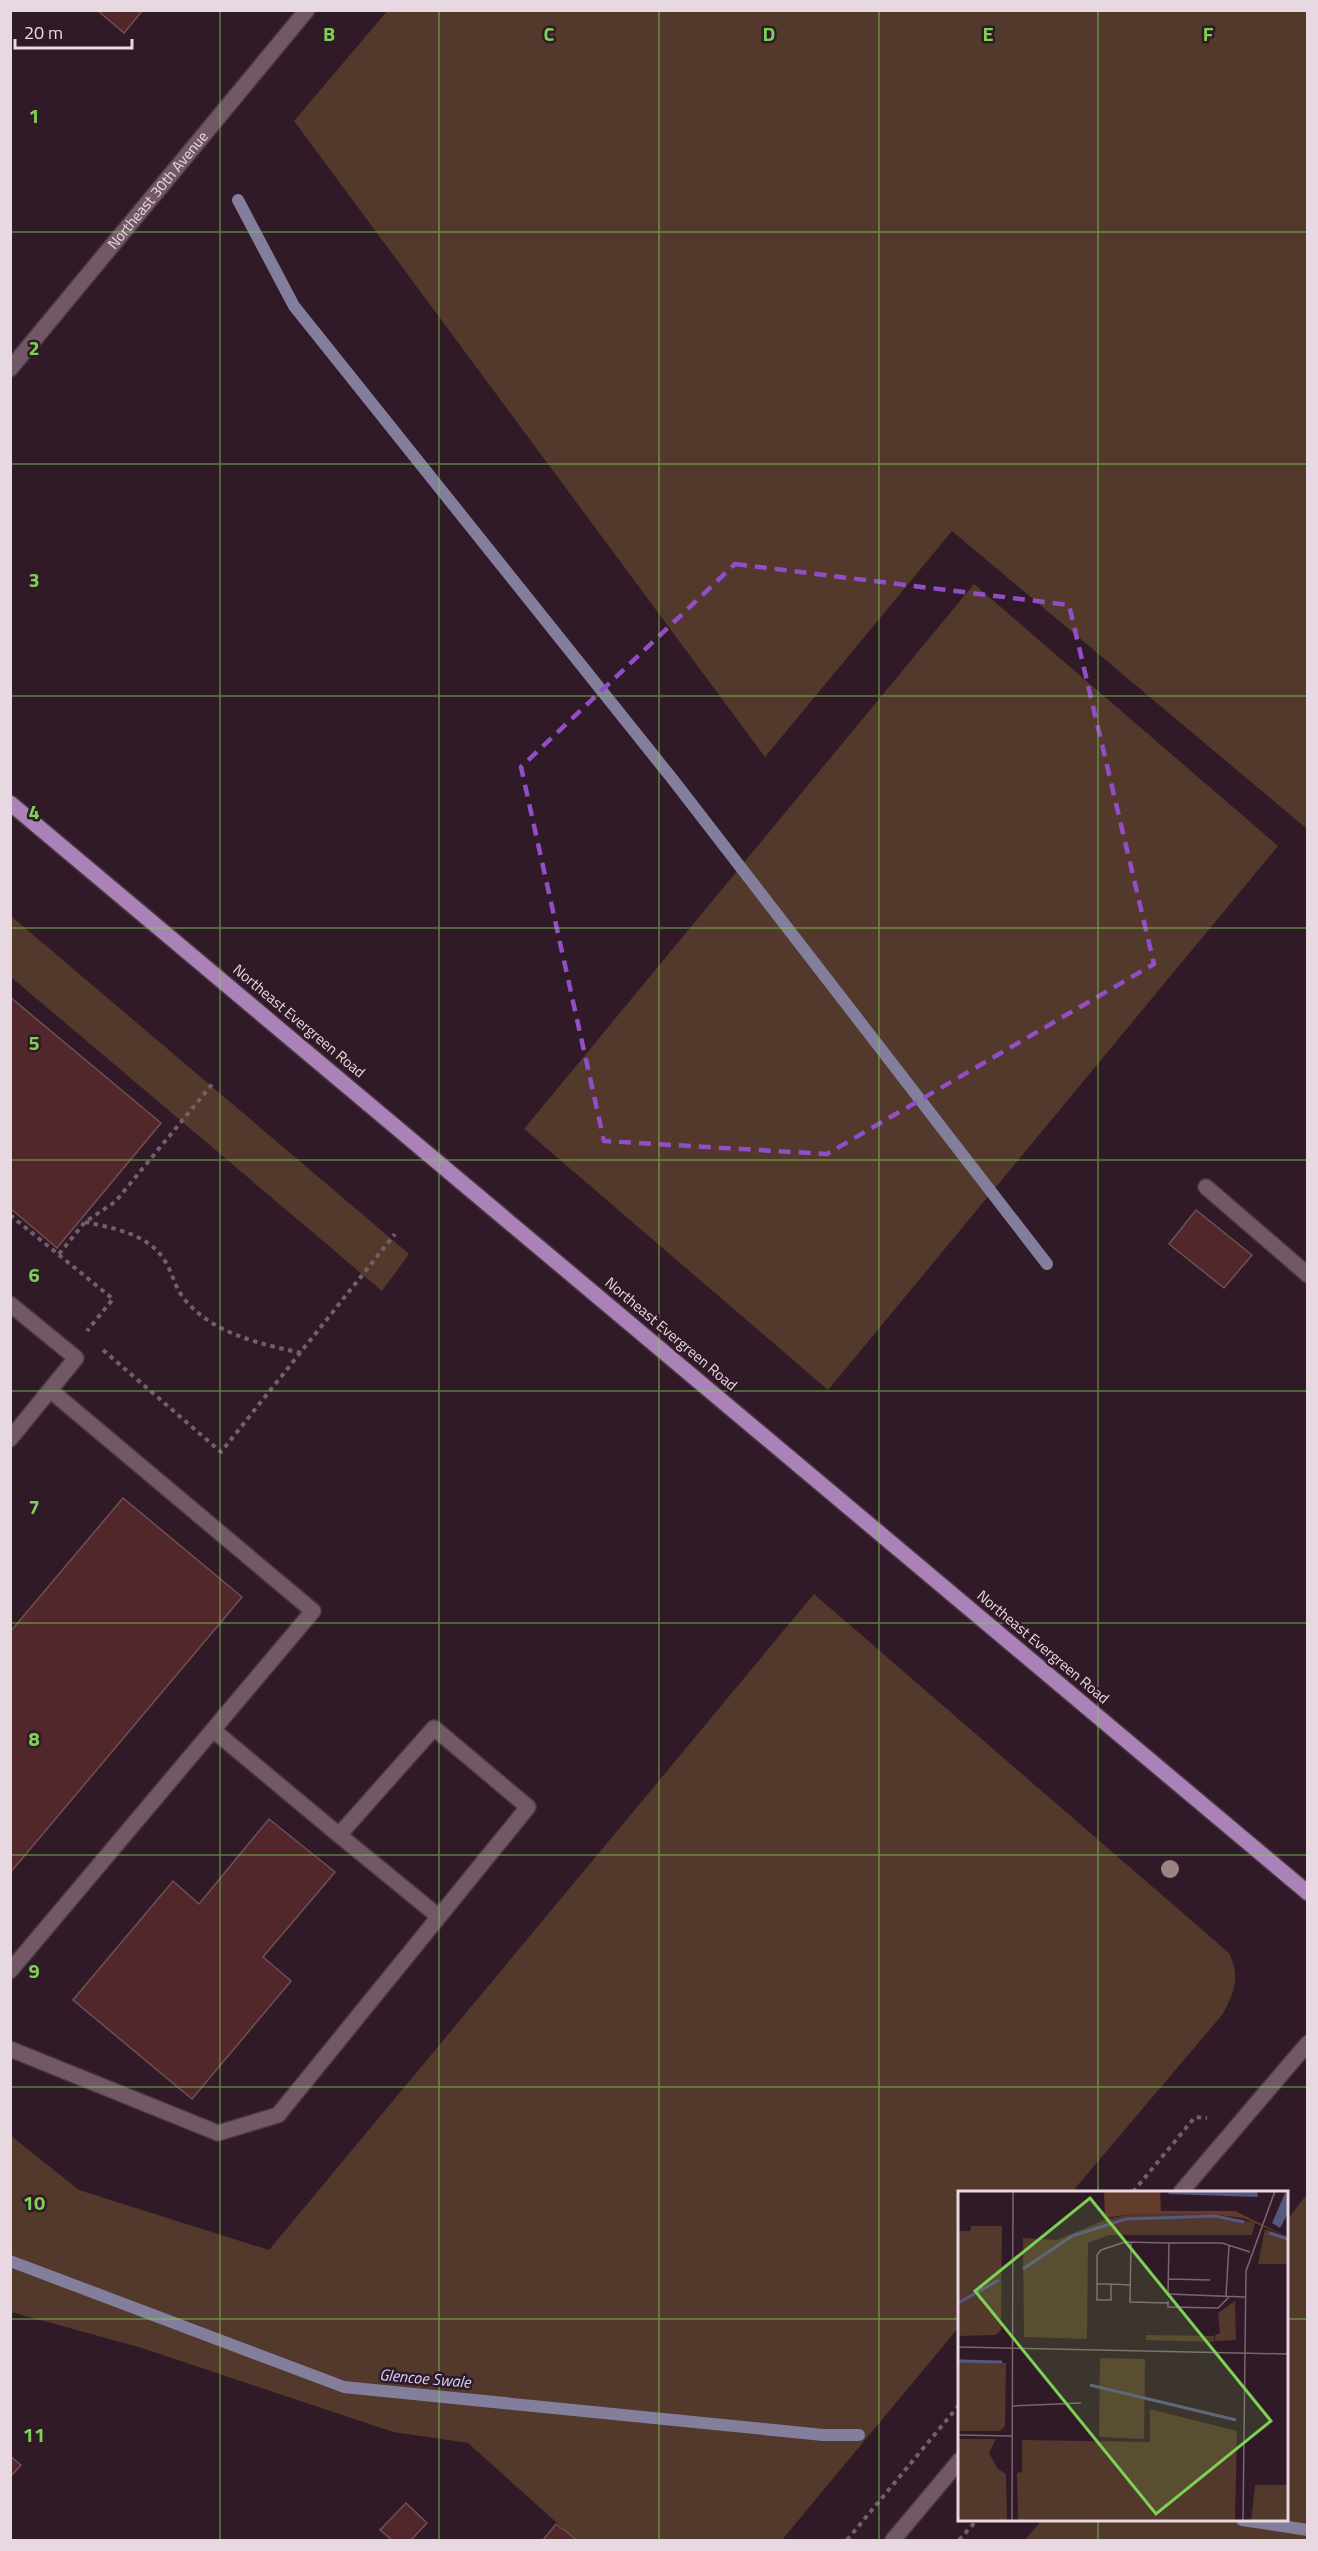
<svg xmlns="http://www.w3.org/2000/svg" width="1318" height="2551" viewBox="0 0 1318 2551" font-family="'Titillium Web',sans-serif">
<rect width="100%" height="100%" fill="#301a27"/>
<path fill="#53382c" d="M388 10 1307 11V829L952 531 765 757 294 121Z
M974 584 1278 846 828 1390 524 1129Z
M11 916 409 1254 382 1291 11 977Z
M814 1594 1229 1953C1241 1976 1234 1994 1222 2015L1072 2192H960L959 2327 782 2540H576L468 2443 393 2432 142 2348 11 2312 10 2135 79 2190 269 2250Z
M1307 2194V2540H1025L1042 2520H1286L1287 2220Z"/>
<g fill="none" stroke-linecap="round" stroke-linejoin="round">
<path stroke="#827e9c" stroke-width="12" d="M238 200 294 306 674 781 1047 1264
M10 2261 344 2387 823 2435H859
M1242 2520 1308 2530"/>
</g>
<path fill="#51272c" stroke="#6f5153" stroke-width="1.5" d="M97 10H143L124 33Z
M10 997 161 1123 57 1248 10 1208Z
M1196 1210 1252 1255 1224 1288 1169 1244Z
M123 1498 242 1597 10 1873V1632Z
M269 1819 335 1872 263 1957 291 1981 192 2099 73 2000 173 1881 199 1904Z
M10 2456 21 2465 10 2477Z
M406 2503 427 2523 411 2540H392L380 2530Z
M556 2524 577 2540H543Z"/>
<g fill="none" stroke-linecap="round" stroke-linejoin="round">
<g stroke="#493742" stroke-width="18">
<path id="service" d="M1206 1187 1308 1275
M10 1304 76 1358 10 1439
M213 1730 339 1835
M10 1971 313 1611 50 1390
M10 2049 218 2133 278 2115 528 1807 434 1728 339 1835 438 1916"/>
</g>
<g stroke="#493742" stroke-width="18">
<g id="minor">
<path id="s1" d="M10 369 307 10"/>
<path d="M1181 2192 1308 2043"/>
<path d="M893 2540 960 2460"/>
</g>
</g>
<g stroke="#493742" stroke-width="18">
<path id="primary" d="M10 803 1308 1893"/>
</g>
<path stroke="#735f6b" stroke-width="4" stroke-dasharray="4.5 4.5" stroke-linecap="butt" d="M10 1215 113 1299 87 1331
M85 1222C113 1228 149 1234 165 1261 173 1274 175 1289 186 1301 214 1334 261 1344 301 1353
M59 1254 85 1222 115 1202 214 1082
M103 1350 221 1452 395 1234
M1133 2192 1195 2117 1207 2118
M847 2540 960 2404
M959 2540 977 2520"/>
<use href="#service" stroke="#725867" stroke-width="15"/>
<use href="#minor" stroke="#725867" stroke-width="15"/>
<use href="#primary" stroke="#ab82b7" stroke-width="15"/>
</g>
<circle fill="#9c8281" cx="1170" cy="1869" r="9"/>
<path fill="none" stroke="#914ec6" stroke-width="4.5" stroke-dasharray="12 8" stroke-linejoin="round" d="M735 564 1069 605 1154 964 827 1154 604 1141 521 767Z"/>
<path fill="none" stroke="#7dd154" stroke-width="1.5" stroke-opacity="0.55" d="M220 10V2540M439 10V2540M659 10V2540M879 10V2540M1098 10V2192M10 232H1308M10 464H1308M10 696H1308M10 928H1308M10 1160H1308M10 1391H1308M10 1623H1308M10 1855H1308M10 2087H1308M10 2319H960M1286 2319H1308M1098 2520V2540"/>
<g text-anchor="middle" stroke-width="5" stroke-linejoin="round" paint-order="stroke">
<g font-size="15" fill="#e8d8e1" stroke="#301a27">
<text dy="5" stroke="none"><textPath href="#s1" startOffset="232">Northeast 30th Avenue</textPath></text>
<text transform="translate(299 1021) rotate(40)" y="5">Northeast Evergreen Road</text>
<text transform="translate(671 1334) rotate(40)" y="5">Northeast Evergreen Road</text>
<text transform="translate(1043 1647) rotate(40)" y="5">Northeast Evergreen Road</text>
</g>
<g font-size="16" font-style="italic" fill="#d3d5fd" stroke="#301a27">
<text transform="translate(425 2378) rotate(5)" y="6">Glencoe Swale</text>
</g>
</g>
<g transform="translate(958 2191)">
<rect width="330" height="330" fill="#301a27"/>
<path d="M174 23 259 24 297 32 294 44H151L130 52 129 148 66 146 65 47 99 49 149 28ZM13 35H44L43 139 38 144 0 145V40H12ZM307 38 330 46V73H300ZM277 110 278 149 257 150V144L262 142 260 122ZM188 144 256 145V151L188 149ZM142 167 187 168 186 248 141 246ZM0 168 48 172 47 235 42 240H0ZM192 218 279 240 277 329 60 330 59 282 64 281V249L192 251ZM0 248H38L31 262 40 278 48 283 49 330H0ZM297 294H330V330H293Z" fill="#53382c"/>
<path d="M146 0H202L203 20H277L330 46 285 27 259 24 174 23 147 27Z" fill="#633b2a"/>
<path d="M328 0 330 22 322 37 314 32ZM299 1 300 6 210 3 211 1Z" fill="#57587f"/>
<path fill="none" stroke="#57587f" stroke-width="3" d="M311 42 330 48M65 78 114 45 168 28 257 25 286 31M0 112 41 89M0 170 44 171M132 194 278 229"/>
<path fill="none" stroke="#7a6671" stroke-width="1.5" d="M173 51 172 111 210 112M210 88 252 89M139 93V109H153V93H139V64L143 59 167 51 211 52M153 93 172 94M268 105 271 54M287 106 210 103 211 52H264L292 61M210 110V116L260 117 271 106M0 156 330 163M55 215 123 212M0 244 54 245M54 330 55 0M285 330 288 80 317 0"/>
<path fill="#7dd154" fill-opacity="0.15" stroke="#7dd154" stroke-width="3" d="M132 7 313 230 198 323 17 100Z"/>
<rect width="330" height="330" fill="none" stroke="#e8d8e1" stroke-width="3"/>
</g>
<g font-size="20" text-anchor="middle" font-weight="bold" fill="#7dd154" stroke="#301a27" stroke-width="5" stroke-linejoin="round" paint-order="stroke">
<text x="329" y="41">B</text>
<text x="549" y="41">C</text>
<text x="769" y="41">D</text>
<text x="988" y="41">E</text>
<text x="1208" y="41">F</text>
<text x="34" y="123">1</text>
<text x="34" y="355">2</text>
<text x="34" y="587">3</text>
<text x="34" y="819">4</text>
<text x="34" y="1050">5</text>
<text x="34" y="1282">6</text>
<text x="34" y="1514">7</text>
<text x="34" y="1746">8</text>
<text x="34" y="1978">9</text>
<text x="34" y="2210">10</text>
<text x="34" y="2442">11</text>
</g>
<rect width="1318" height="2551" fill="none" stroke="#e8d8e1" stroke-width="24"/>
<path d="M15 39v9h117v-9" fill="none" stroke="#e8d8e1" stroke-width="3"/>
<text x="24" y="39" font-size="18" fill="#e8d8e1" stroke="#301a27" stroke-width="4.5" paint-order="stroke">20 m</text>
</svg>
